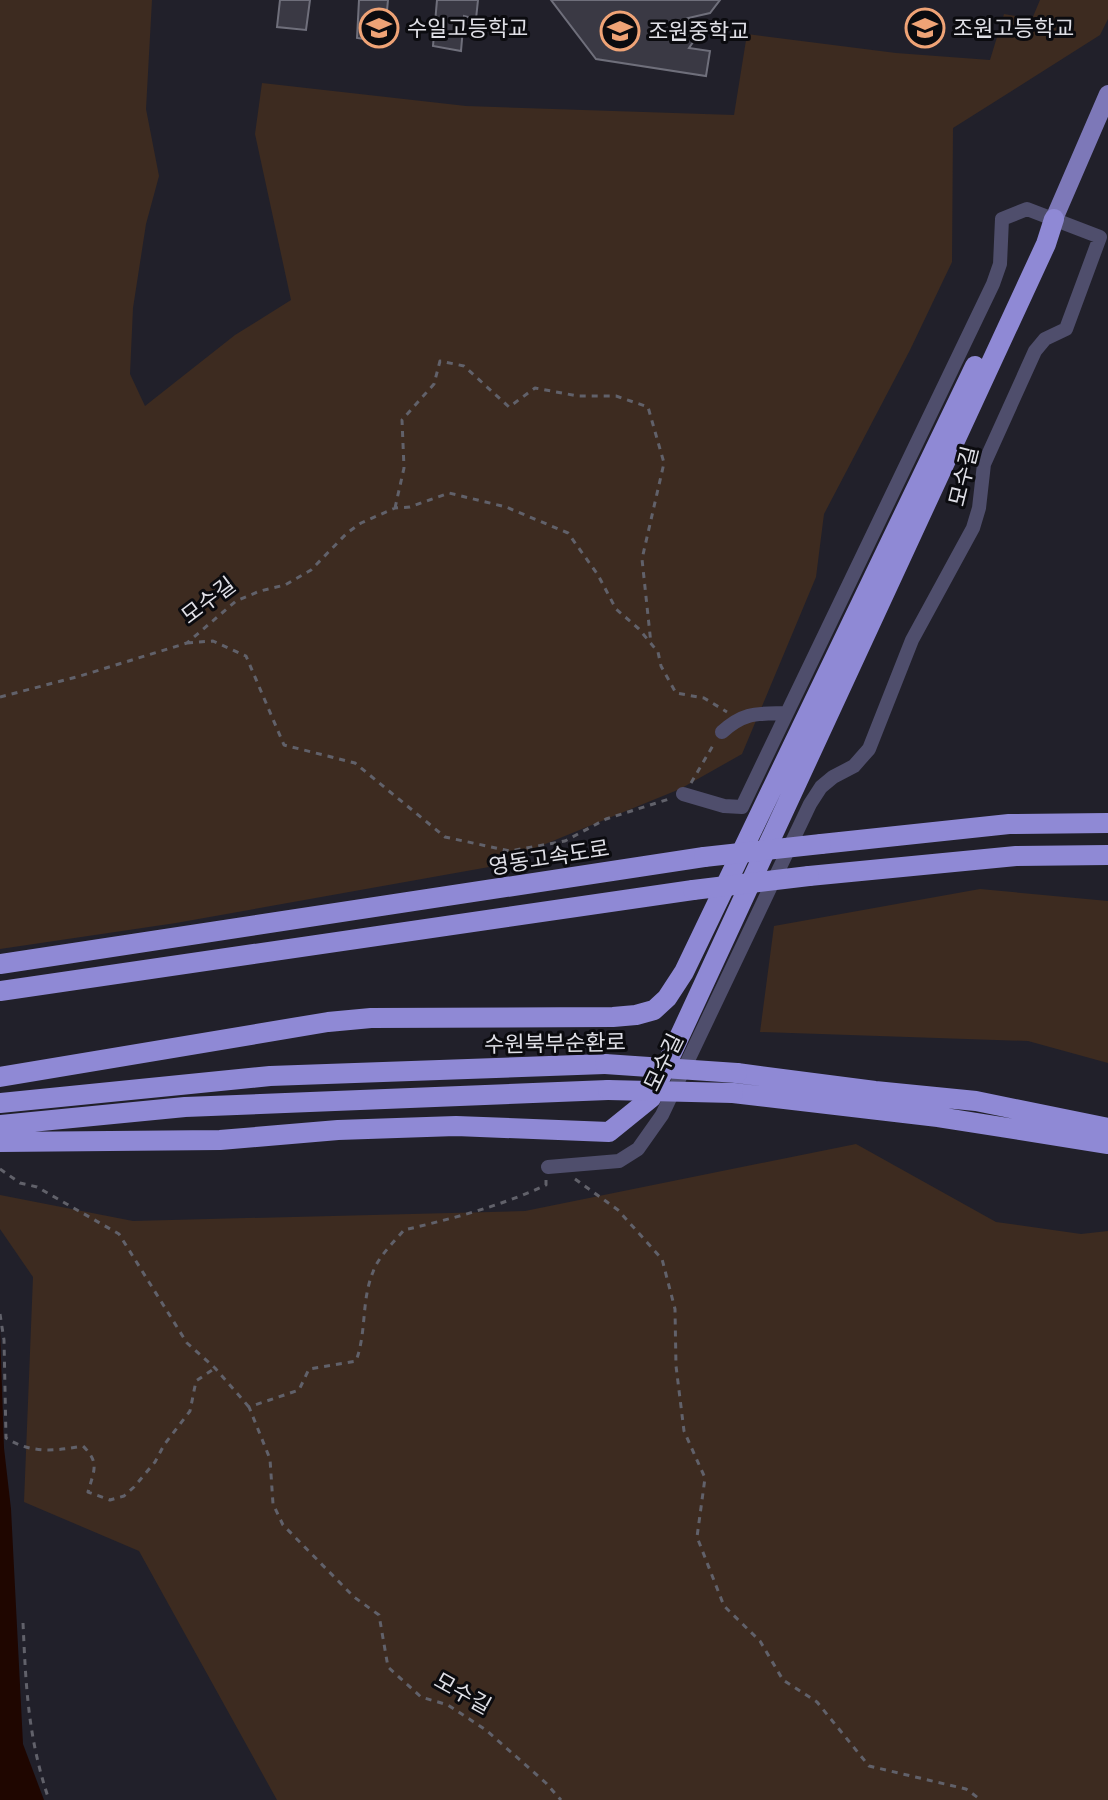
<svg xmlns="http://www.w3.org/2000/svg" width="1108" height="1800" viewBox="0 0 1108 1800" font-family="'Noto Sans','Noto Sans KR',sans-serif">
<rect width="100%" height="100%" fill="#21202a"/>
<path fill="#3d2b20" d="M0 0H152L146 109 159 176 146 224 133 308 130 374 145 406 235 335 291 300 255 134 262 83 466 106 734 115 747 34 896 53 990 60 1004 14 1032 19 1040 0H1108V19L1100 35 953 128 952 262 910 350 824 514 816 577 742 754 680 789 489 867 176 923 0 949Z
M980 889 1108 901V1063L1028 1041 760 1032 774 926Z
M856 1144 996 1222 1081 1234 1108 1231V1800H277L139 1551 24 1502 33 1277 0 1229V1195L133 1221 525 1211Z"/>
<path fill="#1f0600" d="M0 1329 4 1448 11 1509 23 1744 44 1800H0Z"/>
<path fill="#3a3944" stroke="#6f6f7b" stroke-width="2" d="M280 0H310L306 30 277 27Z
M359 0H388L384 42 357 38Z
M437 0H478L476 19 464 16 461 51 433 46Z
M551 0H720L710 13 688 18 700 32 689 48 710 51 706 76 596 59Z"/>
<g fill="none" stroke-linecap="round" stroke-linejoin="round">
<path stroke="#61616a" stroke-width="3" stroke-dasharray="6 6" stroke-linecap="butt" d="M395 508 404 468 402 420 434 384 440 361 464 366 509 407 535 388 578 396H616L648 407 664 463 642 559 651 644
M187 643 213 641 246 656 284 745 355 763 445 837 510 851 565 841 606 819 669 799
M0 697 80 676 187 643 236 601 260 591 285 585 311 570 347 533 361 523 395 508 410 507 449 493 506 507 568 533 598 575 616 609 639 629 658 652 661 666 676 693 704 698 727 712
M691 783 715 742
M0 1169 20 1183 37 1187 119 1234 187 1343 215 1368 249 1407
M575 1179 618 1210 662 1259 675 1309 676 1366 684 1431 705 1478 697 1537 724 1606 760 1641 783 1680 817 1702 869 1766 966 1789 981 1800
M546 1180V1185C501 1206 451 1219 404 1230 394 1242 378 1257 373 1272 361 1301 367 1331 356 1361L309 1369 299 1390 249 1407 270 1459 273 1504 283 1525 354 1597 379 1615 388 1667 421 1697 448 1705 486 1730 546 1783 561 1800
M0 1314 4 1340 6 1438C32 1454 54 1451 83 1446 100 1463 94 1470 88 1492L110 1500 124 1496 134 1487 155 1462 164 1445 190 1411 196 1381 215 1368
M23 1623C26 1688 28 1738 49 1800"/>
<path stroke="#4f4e6c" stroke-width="14" d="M683 794 724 806 742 807 787 713
M548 1167 619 1161 638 1149 662 1115 810 804 821 787 833 777 854 766 869 749 912 640 973 528 979 508 984 464 1035 351 1045 339 1066 329 1100 237 1027 209 1002 219 1000 264 993 284 787 713C758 714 745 711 722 732"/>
<path stroke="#7d78b8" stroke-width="18" d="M1054 219 1108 94"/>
<path stroke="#8f89d5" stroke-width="20" d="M821 844 1009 824 1108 823
M809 876 1016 856 1108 855
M0 964 704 857
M0 991 693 890
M737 1073 875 1091 976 1101 1108 1128
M0 1077 328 1022 371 1018 613 1017 636 1015 654 1010 667 998 684 972 975 366
M733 1093 938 1117 1108 1144
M0 1103 270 1076 605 1064
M0 1125 185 1107 608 1090
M0 1142 220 1140 338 1130 456 1126 609 1132 651 1098 1046 244 1054 219"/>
<path stroke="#8f89d5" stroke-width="20" d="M704 857 821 844
M693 890 809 876
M605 1064 737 1073
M608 1090 733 1093"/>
</g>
<defs>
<g id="school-ring" transform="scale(2)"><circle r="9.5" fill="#0b0b0f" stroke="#efa376" stroke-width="1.5"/><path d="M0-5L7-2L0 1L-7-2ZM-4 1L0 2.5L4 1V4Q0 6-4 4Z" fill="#efa376"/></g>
</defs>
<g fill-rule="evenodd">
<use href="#school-ring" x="379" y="28"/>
<use href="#school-ring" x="925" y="28"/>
<use href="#school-ring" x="620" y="31"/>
</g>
<g text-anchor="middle" stroke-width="6" stroke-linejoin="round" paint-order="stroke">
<g font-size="22" fill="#dfdfe6" stroke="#0b0b0f" text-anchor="start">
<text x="407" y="36">수일고등학교</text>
<text x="953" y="36">조원고등학교</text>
<text x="648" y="39">조원중학교</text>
</g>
<g font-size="22" fill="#dfdfe6" stroke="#0b0b0f">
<text transform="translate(963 476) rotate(-76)" y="8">모수길</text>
<text transform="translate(208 600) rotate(-37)" y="8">모수길</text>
<text transform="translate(549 857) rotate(-9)" y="8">영동고속도로</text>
<text transform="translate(555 1043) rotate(-1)" y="8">수원북부순환로</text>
<text transform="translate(663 1062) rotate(-64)" y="8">모수길</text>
<text transform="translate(463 1693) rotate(29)" y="8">모수길</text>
</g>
</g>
</svg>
